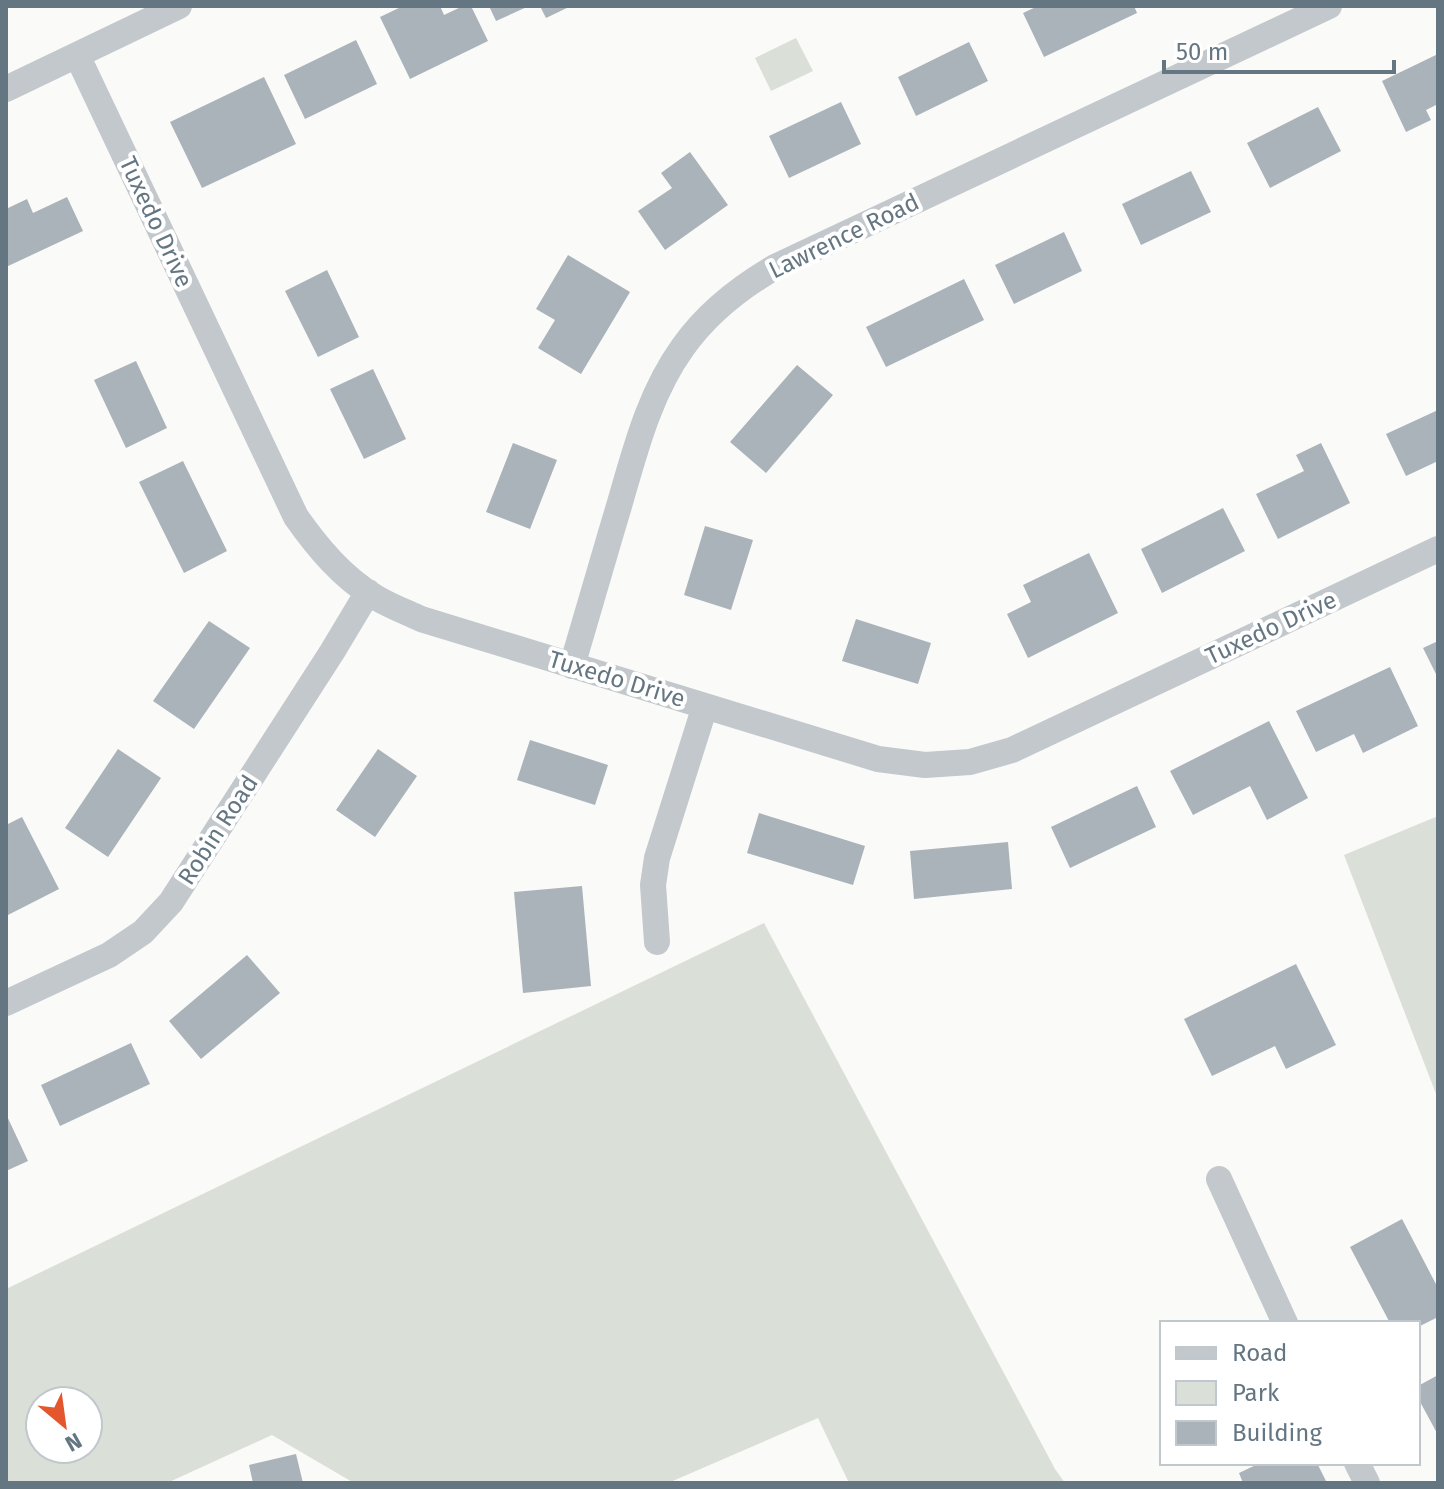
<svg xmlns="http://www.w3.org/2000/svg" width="1444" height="1489" viewBox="0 0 1444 1489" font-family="'Fira Sans',sans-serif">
<rect width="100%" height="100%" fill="#fafaf8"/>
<path fill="#dadfd7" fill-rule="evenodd" d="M796 38 813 71 771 91 755 58Z
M1438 816V1099L1344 855Z
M764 923 1055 1469 1065 1483H849L818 1418 668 1483H354L272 1435 167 1483H6V1289ZM40 1401H88V1449H40Z"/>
<path fill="#aab3b9" d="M403 6H440L444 15 463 6H471L488 41 410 79 380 17Z
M489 6H529L496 21Z
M540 6H571L546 18Z
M1038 6H1134L1137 13 1044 57 1023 13Z
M356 40 377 84 305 119 284 75Z
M969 42 988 81 916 116 898 77Z
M1438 54V104L1426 110 1431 120 1406 132 1382 81Z
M264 77 296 144 202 188 170 122Z
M841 102 861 144 789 178 769 136Z
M1318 107 1341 151 1270 188 1247 143Z
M690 152 728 205 665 250 638 211 672 188 661 173Z
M1191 171 1211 212 1141 245 1122 204Z
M67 197 83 231 6 267V209L27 199 33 213Z
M1064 232 1082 271 1014 304 995 265Z
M568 255 630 292 581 374 538 348 555 320 536 309Z
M327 270 359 337 318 357 285 291Z
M964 279 984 320 886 367 866 327Z
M136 361 167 428 126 448 94 380Z
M797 365 833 395 766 473 730 442Z
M373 369 406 439 364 459 330 389Z
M1438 410V461L1406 476 1386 434Z
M513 443 557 460 530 529 486 512Z
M1321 443 1350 503 1278 539 1256 494 1304 471 1296 455Z
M183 461 227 551 184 573 139 482Z
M1223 508 1245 551 1162 593 1141 549Z
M705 526 753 540 731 610 684 595Z
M1089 553 1118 613 1028 658 1007 614 1031 602 1023 585Z
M856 619 931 643 918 684 842 661Z
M209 621 250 648 194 729 153 701Z
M1438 641V678L1423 648Z
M1390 667 1418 726 1363 753 1354 734 1316 752 1296 711Z
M1269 721 1308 798 1267 820 1250 786 1193 815 1170 771Z
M530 740 608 765 595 805 517 780Z
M118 749 161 778 108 857 65 828Z
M378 749 417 776 375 837 336 810Z
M1137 786 1156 827 1070 868 1051 827Z
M759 813 865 846 853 885 747 853Z
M22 817 59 889 6 916V825Z
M1008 842 1012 889 914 899 910 851Z
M582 886 591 986 523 993 514 892Z
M247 955 280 993 201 1059 169 1021Z
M1296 964 1336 1045 1286 1069 1275 1046 1212 1076 1184 1019Z
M131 1043 150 1084 60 1126 41 1085Z
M6 1114 28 1161 6 1171Z
M1402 1219 1438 1288V1317L1418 1327V1323H1390L1350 1247Z
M1438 1375V1435L1418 1398V1386Z
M296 1454 303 1483H253L249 1465Z
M1260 1463H1317L1327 1483H1243L1239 1473Z"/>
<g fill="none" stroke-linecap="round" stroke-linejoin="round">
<path stroke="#c3c8cc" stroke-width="26" d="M77 55 296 517C318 548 342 577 375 597 390 606 406 612 421 619L878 759 925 765 970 762 1012 750 1438 549
M6 89 179 6
M572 666C588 612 603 559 619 506 635 451 649 394 683 347 707 313 739 288 775 267L1329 6
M657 942 653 885 657 858 705 706
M6 1003 109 955 143 932 171 902 332 652 368 592
M1219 1179 1285 1323
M1357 1463 1367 1483"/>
</g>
<g text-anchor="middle" stroke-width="8" stroke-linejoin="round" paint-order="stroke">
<g font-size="24" fill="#657683" stroke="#fff">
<text transform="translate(156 222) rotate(65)" y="8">Tuxedo Drive</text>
<text transform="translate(844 236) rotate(-26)" y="8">Lawrence Road</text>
<text transform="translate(1271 628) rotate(-25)" y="8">Tuxedo Drive</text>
<text transform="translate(617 679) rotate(17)" y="8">Tuxedo Drive</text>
<text transform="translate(218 830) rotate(-57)" y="8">Robin Road</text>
</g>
</g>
<rect width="1444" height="1489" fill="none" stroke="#657683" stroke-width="16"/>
<rect x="1160" y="1321" width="260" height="144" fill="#ffffff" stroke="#c1c8cd" stroke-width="2"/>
<rect x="1176" y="1347" width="40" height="12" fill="#c3c8cc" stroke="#c1c8cd" stroke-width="2"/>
<text x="1232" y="1361" font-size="24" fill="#657683">Road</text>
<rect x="1176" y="1381" width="40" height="24" fill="#dadfd7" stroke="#c1c8cd" stroke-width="2"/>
<text x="1232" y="1401" font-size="24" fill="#657683">Park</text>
<rect x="1176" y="1421" width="40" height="24" fill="#aab3b9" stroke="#c1c8cd" stroke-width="2"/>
<text x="1232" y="1441" font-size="24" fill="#657683">Building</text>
<g transform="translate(64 1425) rotate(151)"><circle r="38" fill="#ffffff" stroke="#c1c8cd" stroke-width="2"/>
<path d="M0-6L14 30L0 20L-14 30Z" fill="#e4572e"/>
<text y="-12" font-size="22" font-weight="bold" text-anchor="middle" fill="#657683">N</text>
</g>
<path d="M1164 60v12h230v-12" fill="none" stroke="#657683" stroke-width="4"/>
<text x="1176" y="60" font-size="24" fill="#657683" stroke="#ffffff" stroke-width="6" paint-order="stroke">50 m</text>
</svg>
